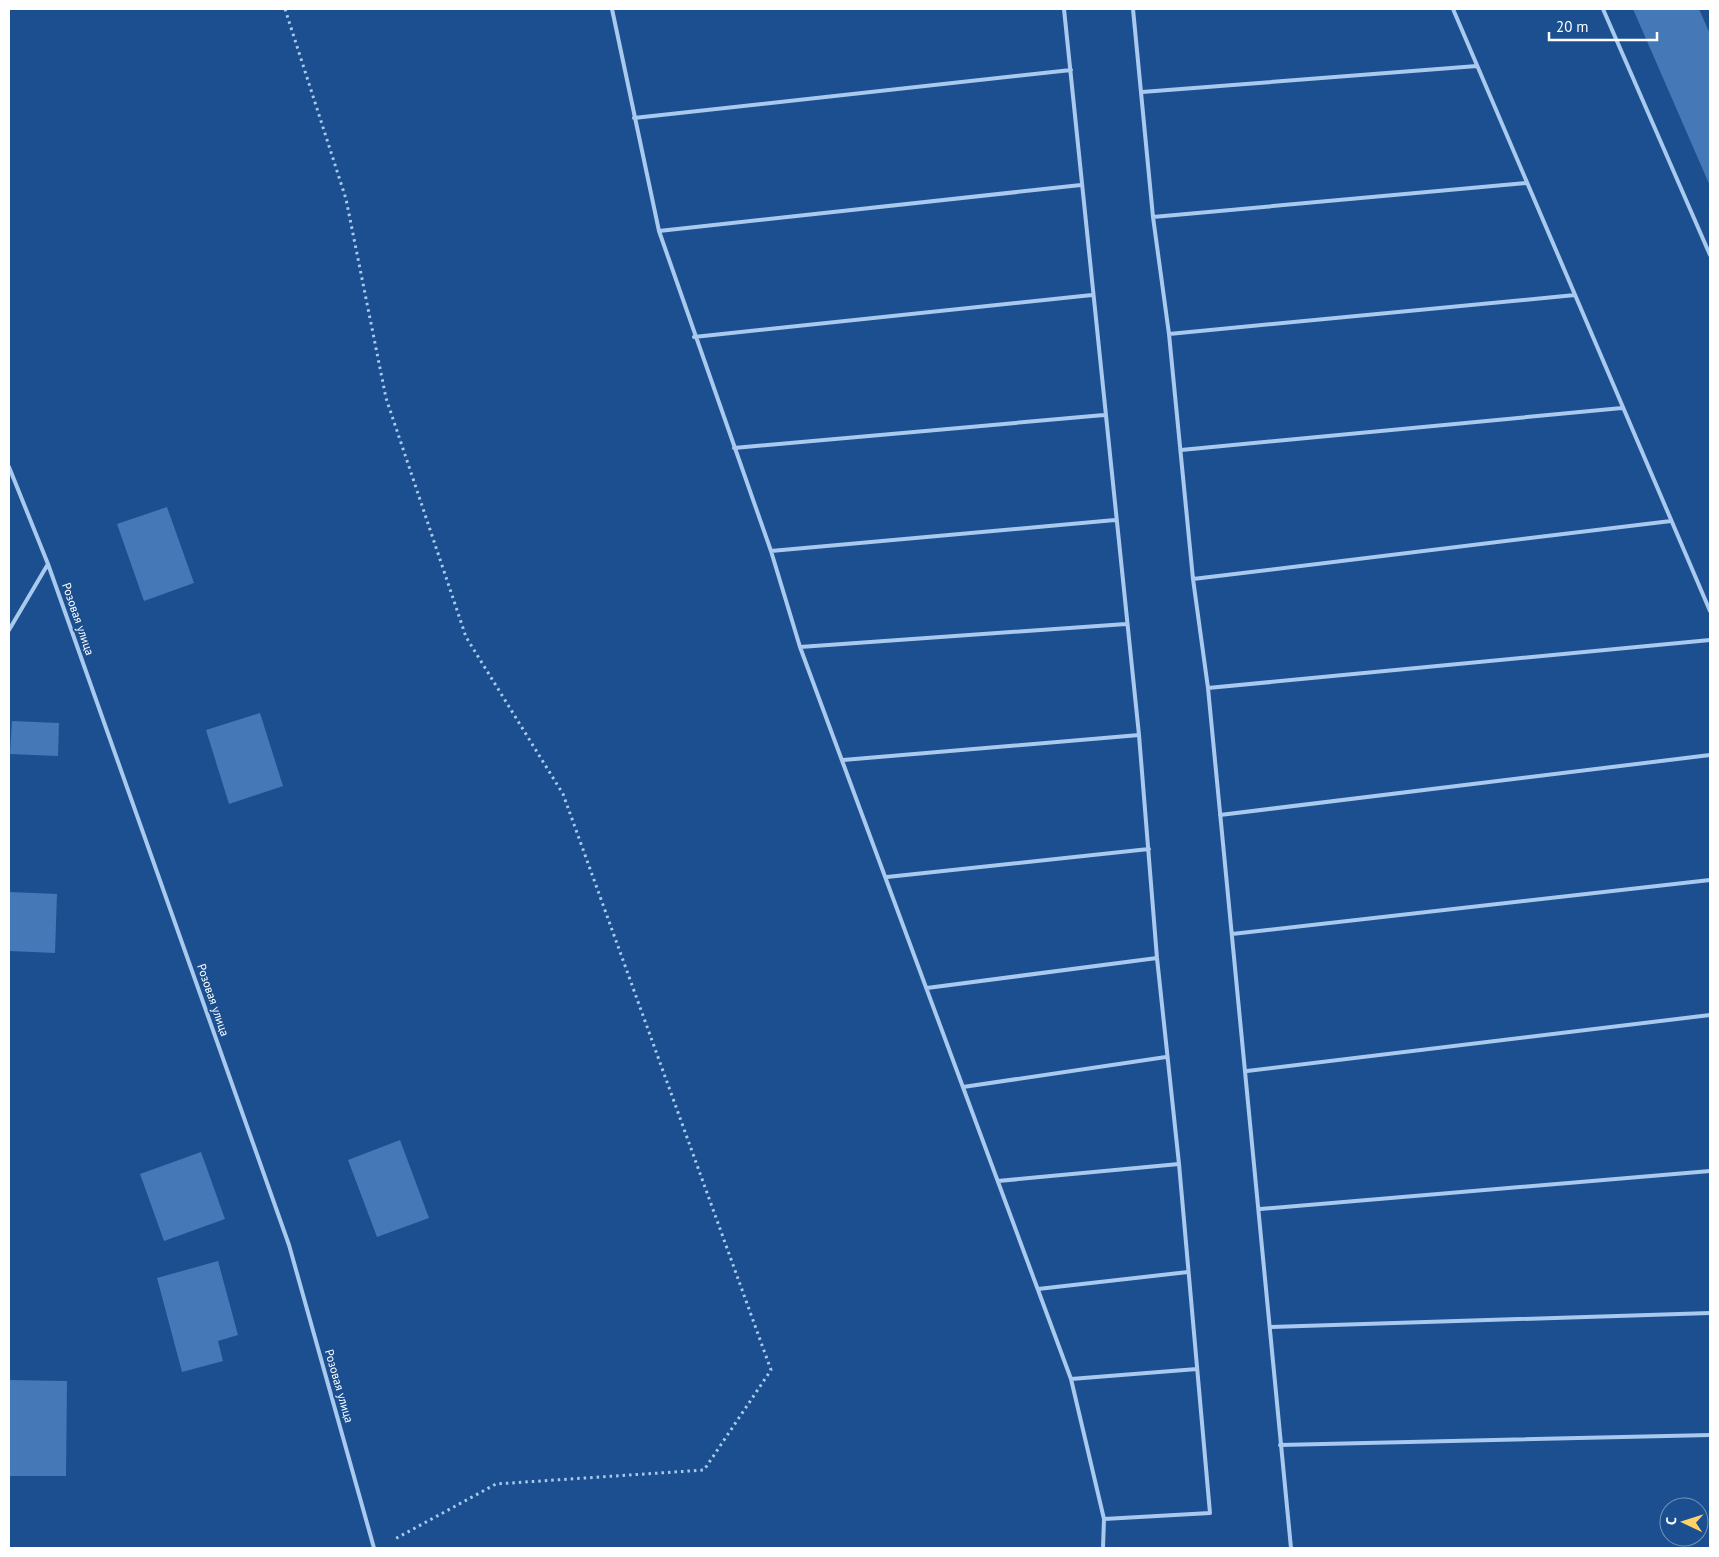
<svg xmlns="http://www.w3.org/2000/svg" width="1719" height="1557" viewBox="0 0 1719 1557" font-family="'PT Sans',sans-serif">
<rect width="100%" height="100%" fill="#1b4f8f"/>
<path fill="#4478b7" d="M1633 9H1699L1710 34V186Z
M167 507 194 583 144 601 117 524Z
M260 713 283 786 229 804 206 730Z
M12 721 59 723 58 756 10 754Z
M9 892 57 894 55 953 9 951Z
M400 1140 429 1218 377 1237 348 1160Z
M201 1152 225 1219 164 1241 140 1174Z
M218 1261 238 1335 218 1341 223 1361 182 1372 157 1278Z
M9 1380 67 1381 66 1476H9Z"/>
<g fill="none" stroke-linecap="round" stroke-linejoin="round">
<path stroke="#a9c9ee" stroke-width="3" stroke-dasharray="2.5 4" stroke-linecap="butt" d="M285 9 346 199 386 398 466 637 563 794 771 1370 704 1470 496 1484 393 1540"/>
<path stroke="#a9c9ee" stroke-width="4" d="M612 9 659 231 771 551 800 647 1071 1379 1104 1519 1103 1548
M1064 9 1139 735 1157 958 1179 1164 1210 1513 1104 1519
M1133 9 1153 217 1169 334 1193 579 1208 688 1291 1548
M1453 9 1710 611
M1603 9 1710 255
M1142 92 1477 66
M634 118 1071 70
M1153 217 1526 183
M659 231 1081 185
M1169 334 1575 295
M694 337 1092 295
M734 448 1104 415
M1181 450 1622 408
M9 467 48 564 289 1245 374 1548
M771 551 1115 520
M1193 579 1671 521
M9 630 48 564
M800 647 1126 624
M1208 688 1710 640
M843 760 1139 735
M1220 815 1710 755
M887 877 1149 849
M1232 934 1710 880
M927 988 1157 958
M1247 1071 1710 1015
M963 1087 1166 1057
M998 1181 1179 1164
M1260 1209 1710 1171
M1038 1289 1188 1272
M1271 1327 1710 1313
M1071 1379 1197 1369
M1280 1445 1710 1435"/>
</g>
<g text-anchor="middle" stroke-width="4" stroke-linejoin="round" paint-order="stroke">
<g font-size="12" fill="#fff" stroke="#1b4f8f">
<text transform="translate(78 619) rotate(71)" y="4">Розовая улица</text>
<text transform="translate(213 1000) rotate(71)" y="4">Розовая улица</text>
<text transform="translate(339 1386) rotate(74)" y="4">Розовая улица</text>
</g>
</g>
<rect width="1719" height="1557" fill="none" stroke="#ffffff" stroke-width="20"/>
<g transform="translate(1684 1522) rotate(274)"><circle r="24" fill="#1b4f8f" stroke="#7695bc"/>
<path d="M0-4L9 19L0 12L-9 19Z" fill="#ffd166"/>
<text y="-8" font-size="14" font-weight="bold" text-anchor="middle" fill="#ffffff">С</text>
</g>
<path d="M1549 32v8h108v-8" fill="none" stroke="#ffffff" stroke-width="2.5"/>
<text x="1556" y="32" font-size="15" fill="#ffffff" stroke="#1b4f8f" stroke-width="4" paint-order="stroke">20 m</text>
</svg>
